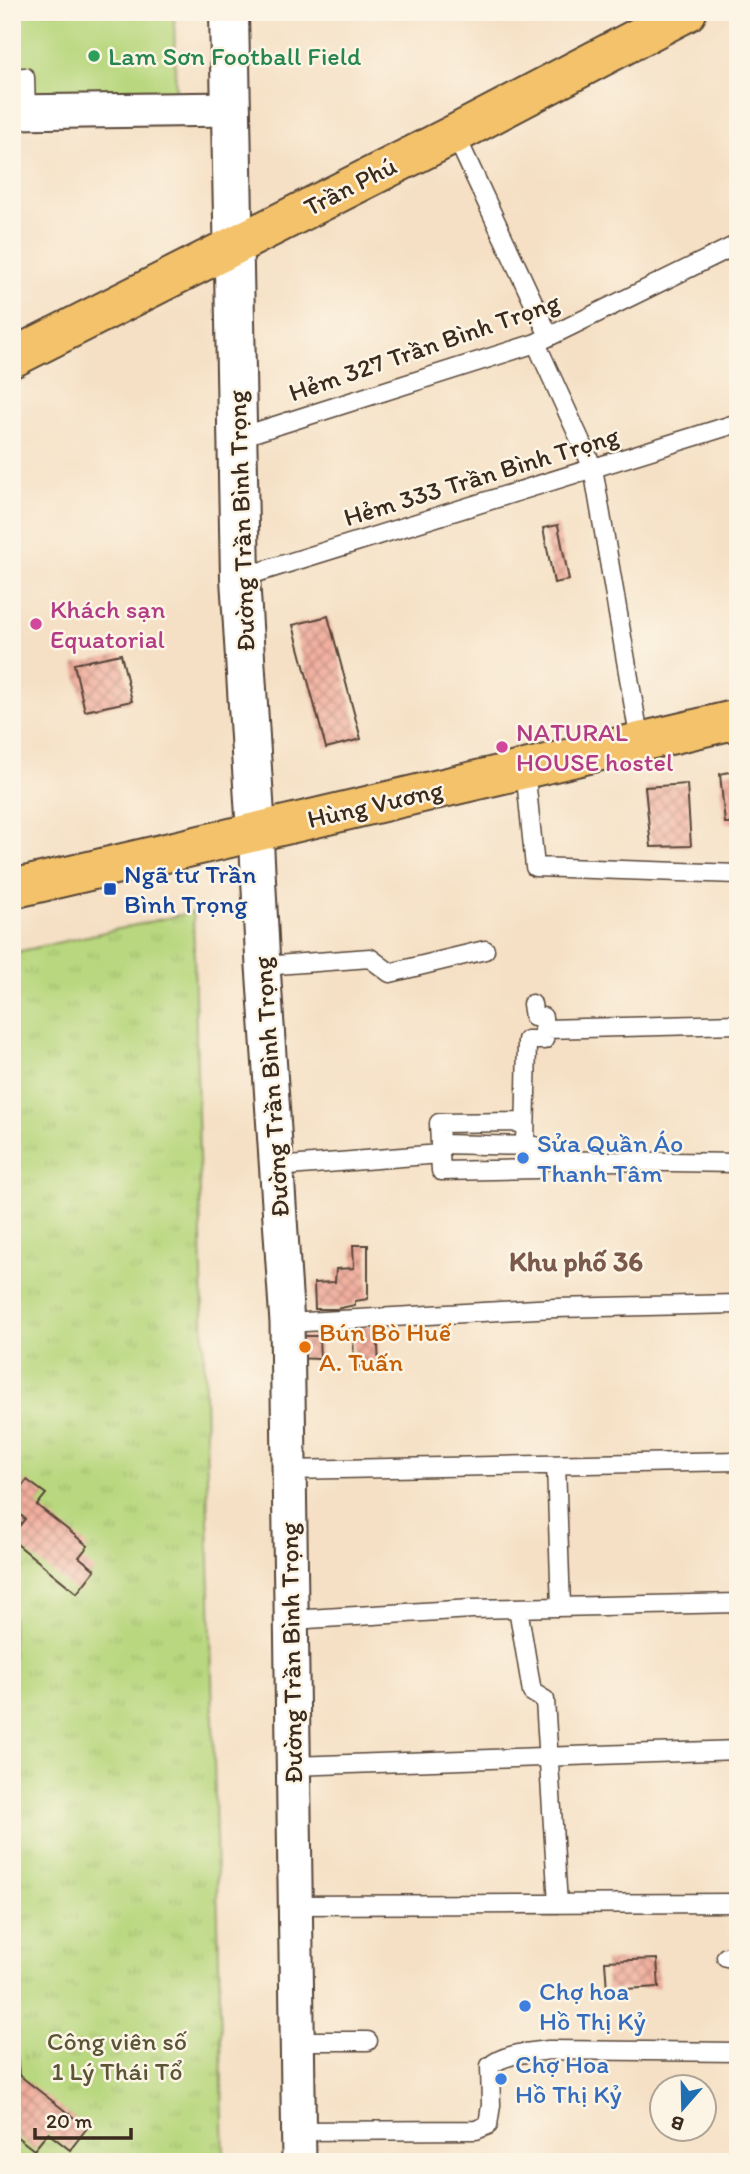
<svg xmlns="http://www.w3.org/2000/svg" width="750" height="2174" viewBox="0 0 750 2174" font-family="Itim,sans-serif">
<defs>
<pattern id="park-tufts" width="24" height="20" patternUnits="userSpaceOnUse" patternTransform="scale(1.75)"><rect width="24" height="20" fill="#b8d77e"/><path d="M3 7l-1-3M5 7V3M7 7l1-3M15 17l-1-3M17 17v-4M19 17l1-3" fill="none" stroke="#9fb96c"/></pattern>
<pattern id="building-cross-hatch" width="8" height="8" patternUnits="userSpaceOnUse" patternTransform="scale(1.75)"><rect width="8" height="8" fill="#f1af9f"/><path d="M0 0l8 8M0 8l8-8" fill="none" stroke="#c48f81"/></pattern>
</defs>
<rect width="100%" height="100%" fill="#fcf5e5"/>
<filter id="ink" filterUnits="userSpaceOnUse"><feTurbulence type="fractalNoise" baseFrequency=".0143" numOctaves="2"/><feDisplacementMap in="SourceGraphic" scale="14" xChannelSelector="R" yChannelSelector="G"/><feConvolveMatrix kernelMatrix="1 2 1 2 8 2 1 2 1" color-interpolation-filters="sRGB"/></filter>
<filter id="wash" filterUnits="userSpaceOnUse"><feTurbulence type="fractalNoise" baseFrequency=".00686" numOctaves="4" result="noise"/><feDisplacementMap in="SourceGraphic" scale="28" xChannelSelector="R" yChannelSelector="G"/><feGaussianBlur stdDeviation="1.57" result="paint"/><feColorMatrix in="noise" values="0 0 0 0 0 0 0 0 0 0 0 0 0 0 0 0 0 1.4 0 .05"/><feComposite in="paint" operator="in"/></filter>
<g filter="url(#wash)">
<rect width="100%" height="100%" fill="#f5e0c5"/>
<path fill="#b8d77e" stroke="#7a804e" stroke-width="2" d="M12 12H174L176 100 12 103Z"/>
<path fill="url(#park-tufts)" stroke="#7a804e" stroke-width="2" d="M193 912 224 2162H12V953Z"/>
<g id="blocks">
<path fill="url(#building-cross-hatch)" d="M558 525 569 580 554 583 543 528Z
M328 616 361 739 326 748 293 625Z
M121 654 132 701 85 711 74 664Z
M738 770V823H725L720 774Z
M687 784 691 846 651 847 645 787Z
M353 1245H368V1299L355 1301V1305L336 1309H315L314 1283 335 1282 336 1269 354 1268Z
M377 1325 379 1367H354L353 1327Z
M290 1336H319L320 1359 292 1358Z
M27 1480 46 1494 37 1505 88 1546 79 1557 95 1570 77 1593 12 1540V1535L25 1519 12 1508V1499Z
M657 1959 659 1987 607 1990 605 1961Z
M12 2041H16L19 2075 87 2128 70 2150 48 2133 34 2150 12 2133Z"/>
</g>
</g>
<g filter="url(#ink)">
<use href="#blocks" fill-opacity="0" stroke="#574537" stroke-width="2"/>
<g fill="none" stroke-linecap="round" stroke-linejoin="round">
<g stroke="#574537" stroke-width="21">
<path id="service" d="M12 78 25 77 26 111
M455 134 549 336
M536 343 593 468 640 742
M237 438 536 343 738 244
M240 578 738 423
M525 769 535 867 738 874
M263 966 370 958 390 973 485 950
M545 1029 738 1024
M440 1144 439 1123 525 1122
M525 1145 527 1040H544L543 1017H534L532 1004
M440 1154 441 1171 537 1169 538 1160 738 1163
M276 1167 440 1154V1144L535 1146 538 1160
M287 1323 555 1308 738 1304
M556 1465 561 1607
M288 1470 738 1461
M518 1608 532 1692 545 1700 558 1904
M291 1620 472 1609 738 1603
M293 1766 738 1750
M295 1905 738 1903
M726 1957 738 1958
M297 2041H368
M298 2131 476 2130 488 2125 491 2105 490 2066C505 2053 529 2053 549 2050L738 2052"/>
</g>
<g stroke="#574537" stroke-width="37">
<path id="minor" d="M12 112 232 109
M256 832 263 966 287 1323 299 2162"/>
</g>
<g stroke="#574537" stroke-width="42">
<path id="tertiary" d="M229 12 240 578 256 832"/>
</g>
<g stroke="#574537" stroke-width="42">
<path id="primary" d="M12 358 455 134 687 12
M12 889 738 719"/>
</g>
<use href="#service" stroke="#fff" stroke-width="18"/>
<use href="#minor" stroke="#fff" stroke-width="33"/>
<use href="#tertiary" stroke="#fff" stroke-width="38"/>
<use href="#primary" stroke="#f3c26a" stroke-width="38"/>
</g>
</g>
<circle fill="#2e9e5b" stroke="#fcf5e5" stroke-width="2.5" cx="94" cy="56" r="7"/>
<g fill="#d1479c" stroke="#fcf5e5" stroke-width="2.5">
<circle cx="36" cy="624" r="7"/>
<circle cx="502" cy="747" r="7"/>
</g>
<rect fill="#1a4fb4" stroke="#fcf5e5" stroke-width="2.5" x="103" y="882" width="14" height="14" rx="3.5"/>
<g fill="#3f7fe0" stroke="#fcf5e5" stroke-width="2.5">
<circle cx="523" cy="1158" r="7"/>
<circle cx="525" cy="2006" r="7"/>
<circle cx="501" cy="2079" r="7"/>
</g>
<circle fill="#e8710a" stroke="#fcf5e5" stroke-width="2.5" cx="305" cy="1347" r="7"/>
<g text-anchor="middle" stroke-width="5" stroke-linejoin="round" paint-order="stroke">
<g font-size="26" fill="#27864d" stroke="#fcf5e5" text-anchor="start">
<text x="108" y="65">Lam Sơn Football Field</text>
</g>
<g font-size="26" fill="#3b2a1e" stroke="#fcf5e5">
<text transform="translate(350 186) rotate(-27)" y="9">Trần Phú</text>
<text transform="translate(424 347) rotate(-19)" y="9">Hẻm 327 Trần Bình Trọng</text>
<text transform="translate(481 476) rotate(-17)" y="9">Hẻm 333 Trần Bình Trọng</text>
<text transform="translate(241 521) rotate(-92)" y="9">Đường Trần Bình Trọng</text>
<text transform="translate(375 804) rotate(-13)" y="9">Hùng Vương</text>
<text transform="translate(271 1087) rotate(-94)" y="9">Đường Trần Bình Trọng</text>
<text transform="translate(291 1653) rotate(-91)" y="9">Đường Trần Bình Trọng</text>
</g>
<g font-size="26" fill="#b23c85" stroke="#fcf5e5" text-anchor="start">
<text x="50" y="618">Khách sạn<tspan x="50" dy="30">Equatorial</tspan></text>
<text x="516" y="741">NATURAL<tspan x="516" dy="30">HOUSE hostel</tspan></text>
</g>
<g font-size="26" fill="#164399" stroke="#fcf5e5" text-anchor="start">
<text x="124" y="883">Ngã tư Trần<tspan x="124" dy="30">Bình Trọng</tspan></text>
</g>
<g font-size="26" fill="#366cbe" stroke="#fcf5e5" text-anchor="start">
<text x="537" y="1152">Sửa Quần Áo<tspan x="537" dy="30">Thanh Tâm</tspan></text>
<text x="539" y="2000">Chợ hoa<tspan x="539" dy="30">Hồ Thị Kỷ</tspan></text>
<text x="515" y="2073">Chợ Hoa<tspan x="515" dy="30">Hồ Thị Kỷ</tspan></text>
</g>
<g font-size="26" fill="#c56008" stroke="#fcf5e5" text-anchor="start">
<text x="319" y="1341">Bún Bò Huế<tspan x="319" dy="30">A. Tuấn</tspan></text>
</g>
<g font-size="26" fill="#5a5536" stroke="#fcf5e5">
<text x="117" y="2050">Công viên số<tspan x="117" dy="30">1 Lý Thái Tổ</tspan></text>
</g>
<g font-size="28" font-weight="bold" fill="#7b594b" stroke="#fcf5e5">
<text x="576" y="1271">Khu phố 36</text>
</g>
</g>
<rect width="750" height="2174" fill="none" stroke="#fcf5e5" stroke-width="42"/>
<g transform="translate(683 2108) rotate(200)"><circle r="33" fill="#fcf5e5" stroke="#afa495" stroke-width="2"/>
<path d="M0-5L12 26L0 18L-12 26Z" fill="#1f6fb2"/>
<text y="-10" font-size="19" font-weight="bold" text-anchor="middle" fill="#3b2a1e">B</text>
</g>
<path d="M35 2128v10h96v-10" fill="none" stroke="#3b2a1e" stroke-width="3.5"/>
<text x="46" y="2128" font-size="21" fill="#3b2a1e" stroke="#fcf5e5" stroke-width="5" paint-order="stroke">20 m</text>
</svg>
